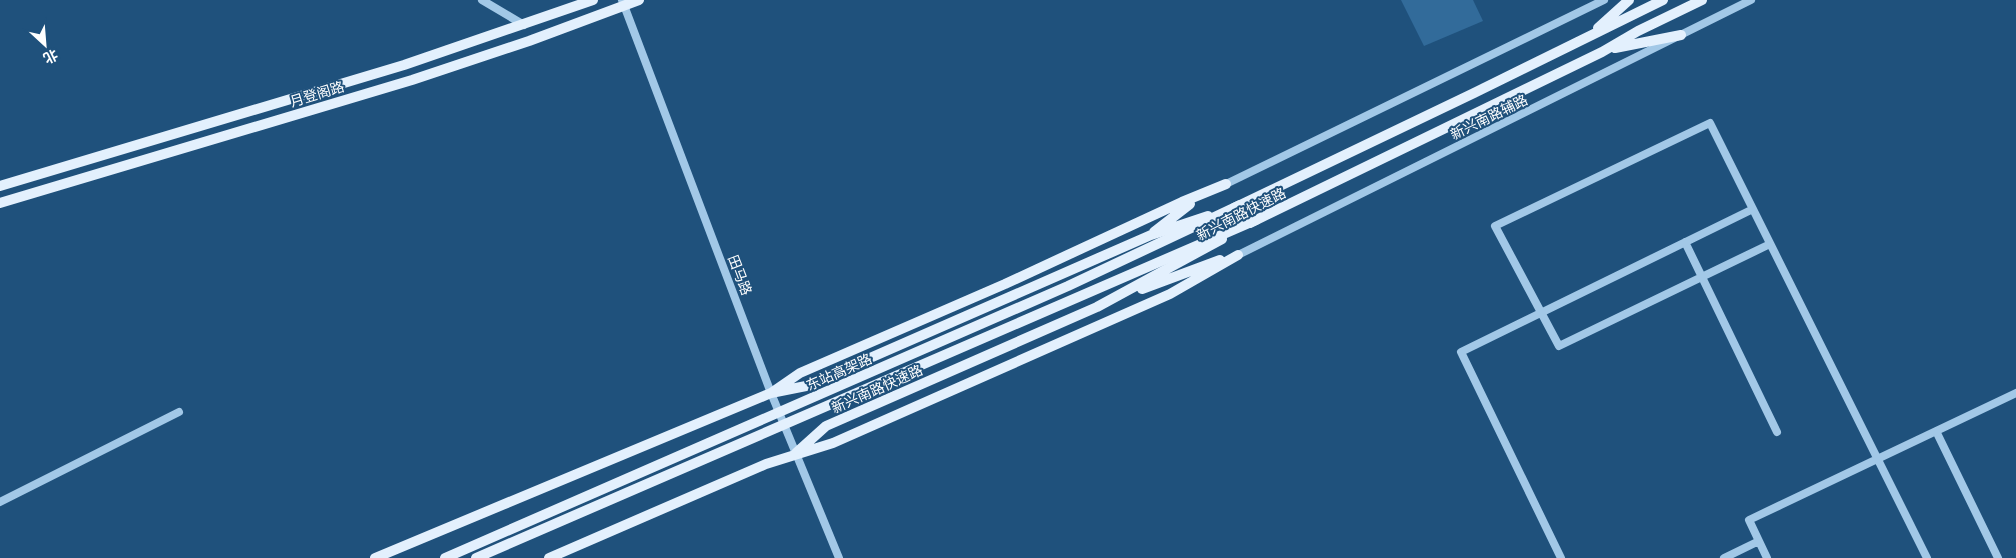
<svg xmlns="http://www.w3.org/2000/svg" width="2016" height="558" viewBox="0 0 2016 558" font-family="'IBM Plex Sans','Noto Sans SC',sans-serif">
<rect width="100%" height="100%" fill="#1f517c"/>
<path fill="#326b9a" d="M1401 0H1473L1483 21 1424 46Z"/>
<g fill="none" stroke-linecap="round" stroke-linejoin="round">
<path stroke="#a2c8e7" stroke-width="8" d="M482 0 524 25
M622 0 771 393 839 558
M1226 184 1604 0
M1685 242 1777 432
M1770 244 1559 346 1495 226 1710 123 1927 558
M1238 255 1751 0
M1936 431 1998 558
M0 502 179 412
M1561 558 1461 352 1753 209
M1724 558 1759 541
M1767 558 1749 520 2016 393"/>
<path stroke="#e3f0fd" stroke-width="10" d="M1598 28 1629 0
M1615 48 1681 35
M0 186 404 65 593 0
M0 203 412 80 529 41 639 0
M1234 208 1474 93 1663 0
M1250 223 1602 52 1638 31 1702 0
M1154 232 1190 204
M1142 289 1220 260
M771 393 806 386 1151 235 1208 216
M796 453 826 426 1097 307 1222 239
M375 558 771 393 800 373 1005 284 1182 202 1226 184
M549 558 766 464 833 443 1170 294 1238 255"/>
<path stroke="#e3f0fd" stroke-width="10" d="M445 558 1068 286 1240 205
M476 558 1256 220"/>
</g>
<g text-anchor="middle" stroke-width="4" stroke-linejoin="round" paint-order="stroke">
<g font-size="14" fill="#fff" stroke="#1f517c">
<text transform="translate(317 94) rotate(-17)" y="5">月登阁路</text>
<text transform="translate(1489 117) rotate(-26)" y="5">新兴南路辅路</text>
<text transform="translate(1241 214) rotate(-27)" y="5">新兴南路快速路</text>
<text transform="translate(740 275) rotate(69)" y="5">田马路</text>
<text transform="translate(839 372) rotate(-24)" y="5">东站高架路</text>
<text transform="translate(877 389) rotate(-24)" y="5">新兴南路快速路</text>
</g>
</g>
<g transform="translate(45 45) rotate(154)" stroke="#1f517c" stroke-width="4" paint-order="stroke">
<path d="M0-4L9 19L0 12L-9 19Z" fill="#ffffff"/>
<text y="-8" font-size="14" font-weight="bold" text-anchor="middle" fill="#ffffff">北</text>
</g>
</svg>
